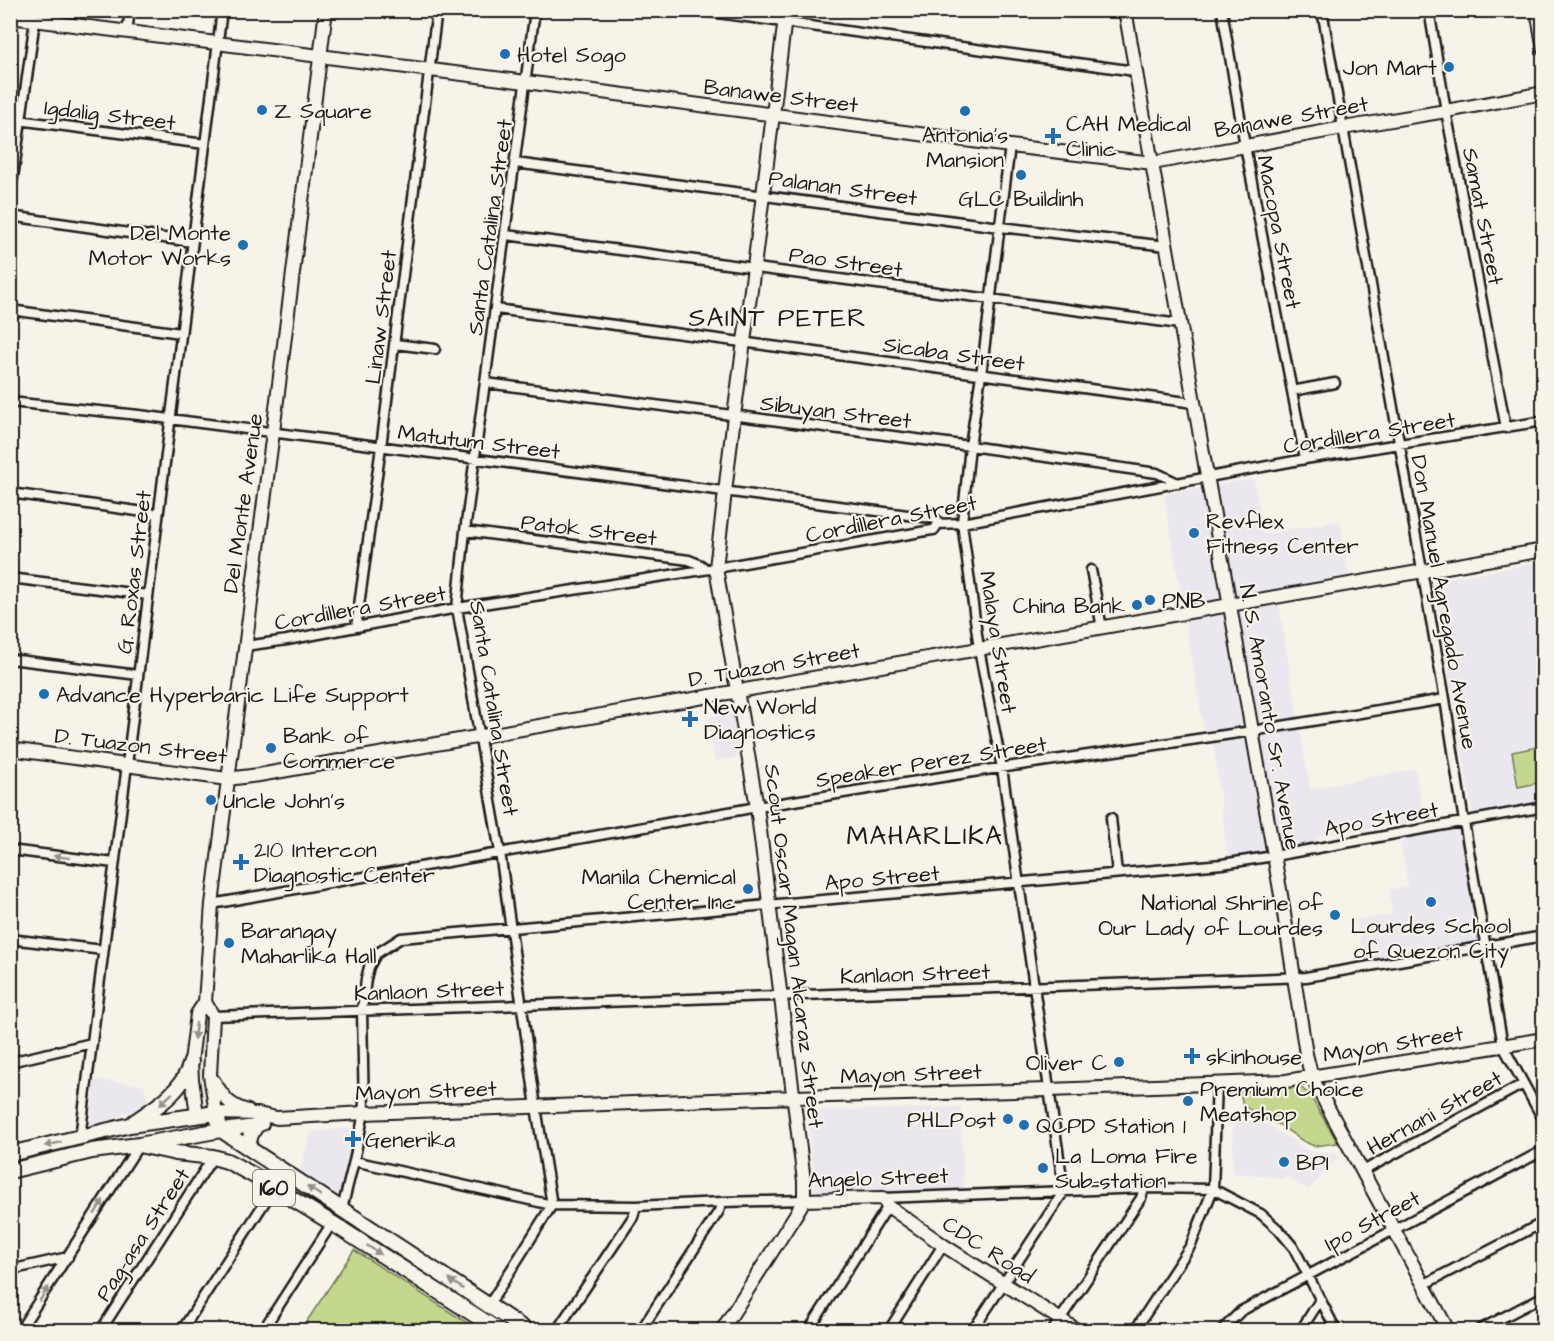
<svg xmlns="http://www.w3.org/2000/svg" width="1554" height="1341" viewBox="0 0 1554 1341" font-family="'Architects Daughter',sans-serif">
<rect width="100%" height="100%" fill="#f7f3e8"/>
<filter id="ink" filterUnits="userSpaceOnUse"><feTurbulence type="fractalNoise" baseFrequency=".0167" numOctaves="2"/><feDisplacementMap in="SourceGraphic" scale="12" xChannelSelector="R" yChannelSelector="G"/><feConvolveMatrix kernelMatrix="1 2 1 2 8 2 1 2 1" color-interpolation-filters="sRGB"/></filter>
<g filter="url(#ink)">
<path fill="#ebe7ee" d="M1254 479 1264 534 1340 521 1349 576 1276 589 1310 789 1415 769 1424 820 1317 837V844L1228 859 1212 731 1204 732 1164 494Z
M1543 562V803L1473 815 1433 581Z
M732 713 739 757 715 761 707 717Z
M1459 830 1479 942 1363 961 1357 919 1392 915 1389 890 1408 886 1400 839Z
M95 1080 144 1085 148 1105 89 1128Z
M961 1107 964 1195H815L808 1111Z
M1233 1118 1261 1121 1311 1152 1341 1155 1309 1189 1300 1186 1286 1176 1283 1179 1260 1175 1233 1173Z
M358 1127 340 1198 300 1170 311 1132Z"/>
<path fill="#c4d88d" stroke="#707a54" stroke-width="1.5" d="M1543 746V782L1518 787 1512 752Z
M1300 1087 1309 1094 1338 1143 1314 1146 1303 1141 1278 1124 1259 1117 1243 1105 1240 1092Z
M354 1250 478 1330H301Z"/>
<g fill="none" stroke-linecap="round" stroke-linejoin="round">
<g stroke="#1c1c1c" stroke-width="13">
<path id="street" d="M696 10 1135 71
M1222 10 1245 146 1305 459
M1322 10 1445 699 1464 822 1503 1046 1544 1121
M1429 10 1446 111 1506 428
M127 32 130 10
M10 119 205 144
M515 163 1000 227 1167 246
M10 199 35 20
M10 216 192 242
M506 235 1180 324
M496 309 1194 403
M10 310 181 333
M395 344 435 349
M486 383 970 446 1157 473 1178 483
M1292 391 1335 383
M10 402 139 415 931 518 936 519 938 524
M10 493 158 514
M465 531 689 560 701 565 706 569
M1091 570 1102 628
M10 578 148 595
M356 627 381 447 437 10
M245 646 287 640 457 608 716 568 932 530H934L938 524 962 523 1305 459 1544 421
M10 659 138 675
M1111 818 1117 873
M10 850 114 863
M212 904 757 807 979 771 1252 731 1445 699
M10 939 103 950
M213 1016 1306 977 1544 936
M10 1062 92 1043
M80 1138 222 10
M354 1161 552 1205 636 1206 722 1202 804 1200
M1363 1171 1523 1084
M883 1198 1144 1188 1213 1189 1261 1214 1279 1230 1294 1248 1336 1330
M342 1209 354 1161 364 1113 362 1010 366 979 369 967 376 954 401 938 1222 864 1274 856 1544 807
M10 1270 68 1257
M1423 1285 1544 1222
M487 1308 552 1205 536 1107 500 852 457 608 465 531 535 10
M20 1330 139 1145
M101 1330 213 1157
M182 1330 274 1188
M263 1330 332 1223
M557 1330 633 1217 636 1206
M641 1330 719 1211 722 1202
M809 1330 888 1206
M889 1330 943 1245
M973 1330 1064 1191 1002 768 979 649 962 523 970 446 981 375 1010 146
M1053 1330 1141 1198 1144 1188
M1135 1330 1191 1245 1213 1189 1217 1083
M1222 1330 1241 1311 1544 1150
M1301 1330 1320 1300
M1479 1330 1544 1296"/>
</g>
<g stroke="#1c1c1c" stroke-width="16">
<path id="secondary" d="M1125 10 1282 901 1306 1054 1312 1078 1448 1330
M1537 10 1544 50
M10 17 526 82 1010 146 1153 163 1343 128 1446 111 1544 93
M10 749 227 779 259 775 1544 550
M205 1002 213 1016 210 1075 216 1113 258 1114 277 1118 364 1113 794 1097 1049 1090 1286 1081 1544 1039
M213 1080C224 1097 227 1105 248 1111
M197 1115 192 1079 191 1062 197 1014 205 1002 212 904 273 432 326 10
M221 1130 256 1126 262 1124
M804 1200 883 1198 888 1206 943 1245 1077 1330
M722 1330 796 1214 804 1200V1181L757 807 716 568 734 416 754 267 786 10"/>
</g>
<g stroke="#1c1c1c" stroke-width="18">
<path id="primary" d="M134 1122C158 1106 183 1091 191 1062
M139 1145 176 1153 213 1157 227 1161 253 1175 332 1223 498 1330
M249 1148C248 1139 251 1133 256 1126
M10 1154 130 1125 216 1113 221 1130 526 1330
M10 1171 92 1151 139 1145 221 1130"/>
</g>
<use href="#street" stroke="#f7f3e8" stroke-width="8"/>
<use href="#secondary" stroke="#f7f3e8" stroke-width="12"/>
<use href="#primary" stroke="#f7f3e8" stroke-width="14"/>
</g>
<defs><path id="oneway-solid" d="M-6-.8H1V-3.2L6.5 0L1 3.2V.8H-6Z" transform="scale(1.5)"/></defs>
<g fill="#94928c">
<use href="#oneway-solid" transform="translate(62 857) rotate(-173)"/>
<use href="#oneway-solid" transform="translate(195 1031) rotate(97)"/>
<use href="#oneway-solid" transform="translate(166 1099) rotate(138)"/>
<use href="#oneway-solid" transform="translate(53 1144) rotate(167)"/>
<use href="#oneway-solid" transform="translate(314 1191) rotate(-147)"/>
<use href="#oneway-solid" transform="translate(99 1207) rotate(-58)"/>
<use href="#oneway-solid" transform="translate(374 1250) rotate(33)"/>
<use href="#oneway-solid" transform="translate(456 1284) rotate(-146)"/>
<use href="#oneway-solid" transform="translate(44 1294) rotate(-57)"/>
</g>
</g>
<g fill="#1f6fb2" stroke="#f7f3e8" stroke-width="2">
<circle cx="505" cy="54" r="6"/>
<circle cx="1449" cy="67" r="6"/>
<circle cx="262" cy="110" r="6"/>
<circle cx="965" cy="111" r="6"/>
<path d="M1050 127h6v6h6v6h-6v6h-6v-6h-6v-6h6z"/>
<circle cx="1021" cy="175" r="6"/>
<circle cx="243" cy="245" r="6"/>
<circle cx="1194" cy="533" r="6"/>
<circle cx="1150" cy="600" r="6"/>
<circle cx="1137" cy="605" r="6"/>
<circle cx="44" cy="694" r="6"/>
<path d="M687 710h6v6h6v6h-6v6h-6v-6h-6v-6h6z"/>
<circle cx="271" cy="748" r="6"/>
<circle cx="211" cy="800" r="6"/>
<path d="M238 853h6v6h6v6h-6v6h-6v-6h-6v-6h6z"/>
<circle cx="748" cy="889" r="6"/>
<circle cx="1431" cy="902" r="6"/>
<circle cx="1335" cy="915" r="6"/>
<circle cx="229" cy="943" r="6"/>
<path d="M1189 1047h6v6h6v6h-6v6h-6v-6h-6v-6h6z"/>
<circle cx="1119" cy="1062" r="6"/>
<circle cx="1188" cy="1101" r="6"/>
<circle cx="1008" cy="1119" r="6"/>
<circle cx="1024" cy="1125" r="6"/>
<path d="M350 1130h6v6h6v6h-6v6h-6v-6h-6v-6h6z"/>
<circle cx="1284" cy="1162" r="6"/>
<circle cx="1043" cy="1168" r="6"/>
</g>
<g text-anchor="middle" stroke-width="4.5" stroke-linejoin="round" paint-order="stroke">
<rect fill="#f7f3e8" stroke="#5e5c59" stroke-width="1.5" x="253" y="1170" width="42" height="36" rx="4.5"/>
<g font-size="21" font-weight="bold" fill="#1c1c1c">
<text x="274" y="1195">160</text>
</g>
<g font-size="22" fill="#1c1c1c" stroke="#f7f3e8" text-anchor="start">
<text x="517" y="62">Hotel Sogo</text>
<text x="1437" y="75" text-anchor="end">Jon Mart</text>
<text x="274" y="118">Z Square</text>
<text x="1066" y="131">CAH Medical<tspan x="1066" dy="25">Clinic</tspan></text>
<text x="965" y="142" text-anchor="middle">Antonia's<tspan x="965" dy="25">Mansion</tspan></text>
<text x="1021" y="206" text-anchor="middle">GLC Buildinh</text>
<text x="231" y="240" text-anchor="end">Del Monte<tspan x="231" dy="25">Motor Works</tspan></text>
<text x="1206" y="528">Revflex<tspan x="1206" dy="25">Fitness Center</tspan></text>
<text x="1162" y="608">PNB</text>
<text x="1125" y="613" text-anchor="end">China Bank</text>
<text x="56" y="702">Advance Hyperbaric Life Support</text>
<text x="704" y="714">New World<tspan x="704" dy="25">Diagnostics</tspan></text>
<text x="283" y="743">Bank of<tspan x="283" dy="25">Commerce</tspan></text>
<text x="223" y="808">Uncle John's</text>
<text x="254" y="857">210 Intercon<tspan x="254" dy="25">Diagnostic Center</tspan></text>
<text x="736" y="884" text-anchor="end">Manila Chemical<tspan x="736" dy="25">Center Inc</tspan></text>
<text x="1323" y="910" text-anchor="end">National Shrine of<tspan x="1323" dy="25">Our Lady of Lourdes</tspan></text>
<text x="1431" y="933" text-anchor="middle">Lourdes School<tspan x="1431" dy="25">of Quezon City</tspan></text>
<text x="241" y="938">Barangay<tspan x="241" dy="25">Maharlika Hall</tspan></text>
<text x="1206" y="1064">skinhouse</text>
<text x="1107" y="1070" text-anchor="end">Oliver C</text>
<text x="1200" y="1096">Premium Choice<tspan x="1200" dy="25">Meatshop</tspan></text>
<text x="996" y="1127" text-anchor="end">PHLPost</text>
<text x="1036" y="1133">QCPD Station 1</text>
<text x="365" y="1147">Generika</text>
<text x="1055" y="1163">La Loma Fire<tspan x="1055" dy="25">Sub-station</tspan></text>
<text x="1296" y="1170">BPI</text>
</g>
<g font-size="22" fill="#1c1c1c" stroke="#f7f3e8">
<text transform="translate(781 95) rotate(7)" y="8">Banawe Street</text>
<text transform="translate(110 114) rotate(7)" y="8">Igdalig Street</text>
<text transform="translate(1291 116) rotate(-10)" y="8">Banawe Street</text>
<text transform="translate(843 187) rotate(8)" y="8">Palanan Street</text>
<text transform="translate(1484 216) rotate(79)" y="8">Samat Street</text>
<text transform="translate(489 227) rotate(-82)" y="8">Santa Catalina Street</text>
<text transform="translate(1280 232) rotate(79)" y="8">Macopa Street</text>
<text transform="translate(846 261) rotate(8)" y="8">Pao Street</text>
<text transform="translate(380 317) rotate(-83)" y="8">Linaw Street</text>
<text transform="translate(954 353) rotate(8)" y="8">Sicaba Street</text>
<text transform="translate(836 411) rotate(7)" y="8">Sibuyan Street</text>
<text transform="translate(1369 432) rotate(-9)" y="8">Cordillera Street</text>
<text transform="translate(479 441) rotate(7)" y="8">Matutum Street</text>
<text transform="translate(242 503) rotate(-82)" y="8">Del Monte Avenue</text>
<text transform="translate(891 518) rotate(-11)" y="8">Cordillera Street</text>
<text transform="translate(589 529) rotate(7)" y="8">Patok Street</text>
<text transform="translate(133 572) rotate(-83)" y="8">G. Roxas Street</text>
<text transform="translate(1445 602) rotate(80)" y="8">Don Manuel Agregado Avenue</text>
<text transform="translate(360 607) rotate(-10)" y="8">Cordillera Street</text>
<text transform="translate(999 642) rotate(81)" y="8">Malaya Street</text>
<text transform="translate(774 664) rotate(-10)" y="8">D. Tuazon Street</text>
<text transform="translate(495 708) rotate(81)" y="8">Santa Catalina Street</text>
<text transform="translate(1271 717) rotate(80)" y="8">N. S. Amoranto Sr. Avenue</text>
<text transform="translate(141 745) rotate(7)" y="8">D. Tuazon Street</text>
<text transform="translate(931 761) rotate(-9)" y="8">Speaker Perez Street</text>
<text transform="translate(1381 818) rotate(-10)" y="8">Apo Street</text>
<text transform="translate(882 877) rotate(-5)" y="8">Apo Street</text>
<text transform="translate(795 946) rotate(83)" y="8">Scout Oscar Magan Alcaraz Street</text>
<text transform="translate(915 973) rotate(-2)" y="8">Kanlaon Street</text>
<text transform="translate(429 990) rotate(-2)" y="8">Kanlaon Street</text>
<text transform="translate(1393 1043) rotate(-9)" y="8">Mayon Street</text>
<text transform="translate(911 1073) rotate(-2)" y="8">Mayon Street</text>
<text transform="translate(426 1090) rotate(-2)" y="8">Mayon Street</text>
<text transform="translate(1434 1112) rotate(-29)" y="8">Hernani Street</text>
<text transform="translate(878 1177) rotate(-2)" y="8">Angelo Street</text>
<text transform="translate(1372 1220) rotate(-28)" y="8">Ipo Street</text>
<text transform="translate(142 1234) rotate(-57)" y="8">Pag-asa Street</text>
<text transform="translate(989 1249) rotate(33)" y="8">CDC Road</text>
</g>
<g font-size="26" letter-spacing="1.5" fill="#1c1c1c" stroke="#f7f3e8">
<text x="778" y="326">SAINT PETER</text>
<text x="925" y="844">MAHARLIKA</text>
</g>
</g>
<rect width="1554" height="1341" fill="none" stroke="#f7f3e8" stroke-width="36"/>
<rect x="18" y="18" width="1518" height="1305" fill="none" stroke="#1c1c1c" stroke-width="2" filter="url(#ink)"/>
</svg>
